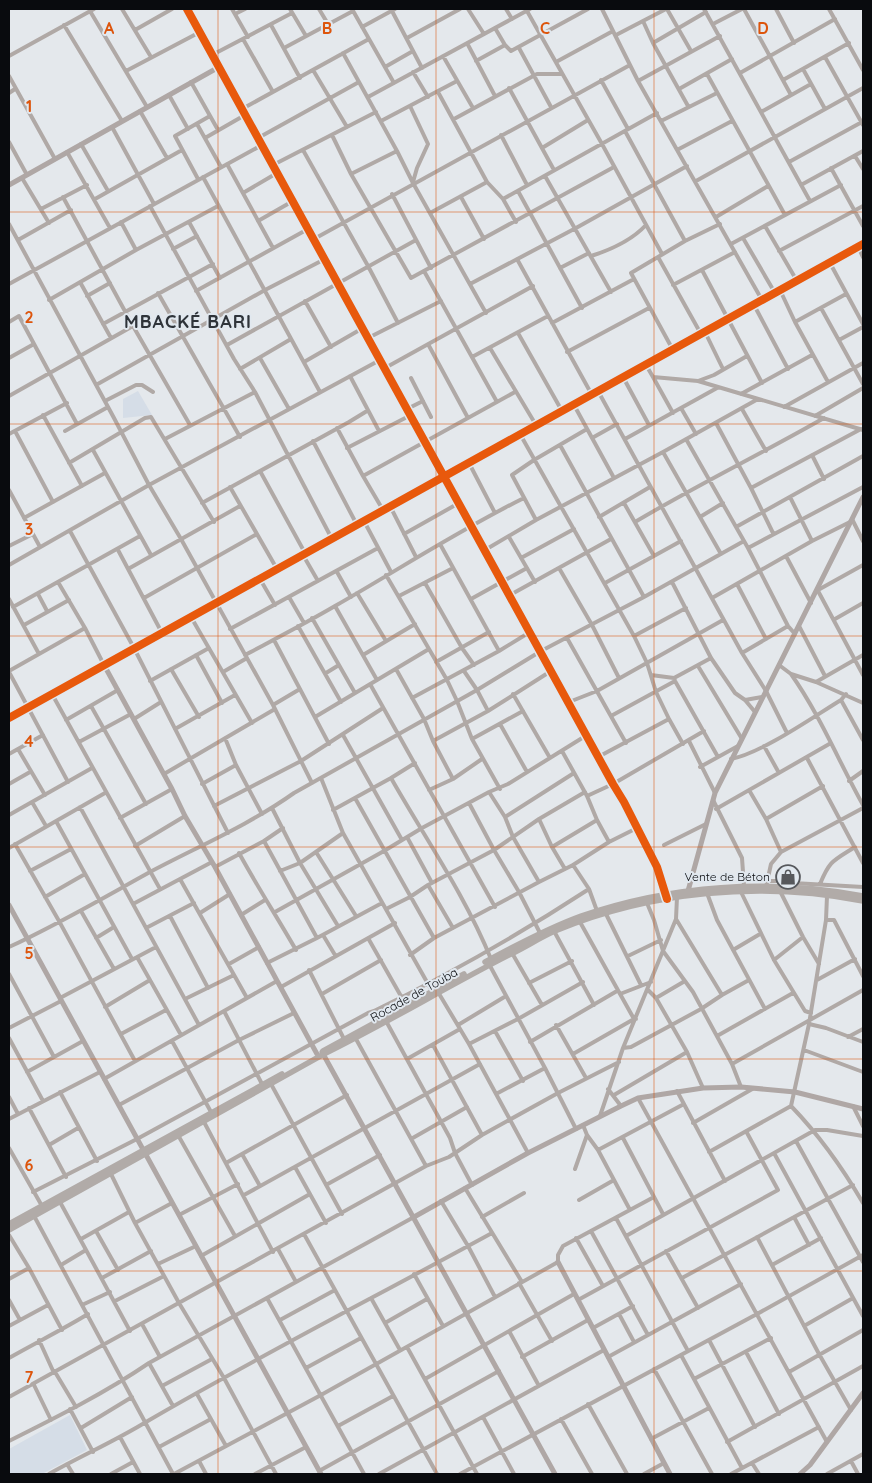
<svg xmlns="http://www.w3.org/2000/svg" width="872" height="1483" viewBox="0 0 872 1483" font-family="Quicksand,sans-serif">
<rect width="100%" height="100%" fill="#e4e8ec"/>
<path fill="#d5dde7" d="M138 391 152 415 123 418V399Z
M70 1415 87 1450 42 1474H9V1449Z"/>
<g fill="none" stroke-linecap="round" stroke-linejoin="round">
<path stroke="#b0a9a6" stroke-width="4" d="M122 9 151 57
M232 9 248 37
M290 9 306 36
M319 9 328 24
M352 9 394 83
M468 9 484 34
M506 9 512 19
M602 9 638 81 762 300
M667 9 691 51
M704 9 810 201
M744 9 791 95
M776 9 794 43
M829 9 863 70
M90 11 147 107
M392 11 422 68
M527 11 602 144 662 254
M235 14 245 9
M643 21 653 43 688 106
M713 24 742 9
M64 25 122 121
M271 25 300 78
M362 27 395 9
M495 28 505 45 511 51 588 9
M135 30 172 9
M616 35 666 9
M407 38 460 9
M243 39 273 92
M467 43 495 96
M653 43 706 12
M284 48 353 11
M519 48 551 107
M343 53 397 151 413 183 486 313
M212 55 292 13
M9 56 94 9
M443 56 473 108
M825 57 863 125
M476 61 505 45
M556 62 613 31
M385 67 413 51
M803 69 825 109
M313 70 347 127
M126 71 200 32
M413 72 428 97
M740 73 835 19
M707 74 785 215
M9 76 55 159
M601 80 628 129
M783 80 849 43
M638 81 720 36
M191 82 218 130
M509 88 554 170
M679 89 732 59
M438 92 487 182 503 199 516 222
M9 93 15 89
M169 95 188 129
M368 97 530 9
M410 106 428 144 417 168 413 182
M242 109 369 39
M140 111 167 158
M761 112 811 84
M454 119 537 74H562
M381 121 457 81
M661 121 717 93
M197 124 221 167
M112 127 154 204
M625 131 685 241
M332 135 351 174 411 278 614 167
M501 135 527 185
M205 138 245 115
M258 138 359 82
M9 142 27 175
M81 144 108 191
M542 148 588 120
M303 150 368 266 398 323
M677 150 732 121
M67 152 110 228
M855 156 863 169
M789 162 862 122
M227 164 273 248
M273 165 376 112
M831 168 863 226
M351 174 397 151
M545 176 611 292
M203 177 320 392
M22 178 49 223
M198 179 175 136 210 116
M696 181 863 88
M801 185 863 151
M518 191 582 308
M243 193 277 173
M392 194 431 268
M63 197 133 326 190 425
M461 197 484 239
M95 199 182 150
M503 199 657 113
M150 206 234 359 255 392
M41 209 87 185
M430 213 487 182
M716 217 768 186
M258 221 293 201
M121 222 136 250
M189 222 220 278
M9 224 114 418 149 485 181 539 273 705 312 783
M765 226 797 281
M743 238 775 293
M314 239 630 65
M18 240 71 210
M731 244 841 185
M858 247 863 257
M173 249 197 236
M779 251 863 206
M591 256C610 250 632 240 646 225
M658 257 701 334
M517 259 592 395
M830 263 863 324
M560 268 589 253
M702 270 762 383
M424 271 497 402
M80 282 111 338
M9 284 262 145
M470 284 576 228 687 166
M673 285 735 252
M780 290 795 322 828 382
M196 291 308 229
M158 293 240 437
M87 296 110 283
M49 300 136 250 218 206
M305 301 331 347
M754 305 788 369
M821 308 863 384
M9 322 19 316 77 424
M795 322 846 294
M552 323 634 279
M103 324 213 264
M705 332 723 369
M518 333 562 411
M368 338 441 301
M839 340 863 327
M428 344 468 418
M227 345 416 240
M490 348 536 425
M673 350 631 273 685 241 720 224
M567 352 649 308
M472 357 548 316
M9 358 34 344
M260 358 289 409
M304 362 363 328
M646 365 653 377 698 381 863 430
M385 368 533 286
M240 369 291 339
M350 376 379 431
M623 377 649 425
M653 377 673 413
M411 378 431 417
M698 381 714 375 747 356
M96 385 265 290 325 259
M598 391 742 653 766 691 787 733
M741 394 812 355
M9 396 133 326
M105 401 136 385H142L153 392
M574 405 614 478
M784 407 863 363
M681 408 696 434
M407 409 423 401
M742 409 766 451
M43 415 82 486
M815 416 863 388
M716 423 751 488 773 533
M337 428 363 476 383 510
M15 431 53 502
M65 431 108 407
M9 434 67 403
M520 434 634 636 647 663 656 692 669 719 683 744
M592 438 617 424
M165 439 255 392 332 539
M625 439 717 388
M686 439 748 548 788 626 795 634
M313 441 357 525
M560 445 644 597
M347 448 411 415
M93 450 151 555
M663 452 721 554
M812 455 824 479
M69 463 145 418 151 417 214 522
M469 463 495 513
M260 471 305 553
M363 476 515 392
M230 487 277 569
M751 488 861 429
M9 490 40 547
M790 497 812 541
M202 503 349 422 367 411
M624 503 654 556
M390 506 416 557
M599 517 650 487
M700 517 723 503
M24 518 105 473
M852 519 863 541
M536 520 512 475 534 460 587 429
M364 521 391 572
M635 522C697 485 761 454 824 418
M736 527 863 456
M70 531 134 648 228 833
M404 534 459 503
M509 537 535 582
M440 544 499 651
M9 546 33 534
M748 548 863 487
M118 550 162 633
M485 550 536 520 663 452 758 399
M303 555 318 581
M786 556 811 603
M521 558 574 529
M9 565 149 485 380 360
M559 568 592 625 619 678
M128 569 240 506
M337 572 351 597
M386 575 447 680 457 701 472 739 500 789
M260 579 275 605
M58 582 85 628 104 665
M672 582 711 658 735 693 745 700 755 712
M425 583 462 648 474 665
M605 583 681 541
M737 584 766 639
M817 589 863 675
M818 590 863 565
M357 593 386 641
M38 594 47 611
M510 595 611 539
M399 596 453 568
M289 597 304 623
M144 598 257 534
M712 598 812 541 850 522
M9 599 39 654
M471 599 527 568
M335 606 377 680
M13 607 140 536
M191 617 252 723
M312 618 355 693
M835 619 863 603
M24 625 69 600
M298 626 341 702
M799 626 825 676
M230 629 378 548
M634 636 686 608
M567 638 626 743
M274 640 329 744
M742 653 788 626
M196 655 222 703
M245 655C275 639 306 623 335 606 398 570 459 530 524 498
M363 655 415 624
M436 662 489 632
M779 665 791 674 816 682 863 703
M698 666 742 739
M171 669 199 717
M396 669 424 719 433 741 453 779
M9 671 85 628
M464 671 477 690 488 711
M9 672 68 782
M223 672 247 658
M326 673 339 665
M791 674C820 715 839 762 863 805
M651 675 674 678 675 681 718 757
M674 678 711 658
M150 681 209 648
M816 682 863 655
M370 684 495 907
M52 694 160 889
M513 694 550 758
M412 698 499 651 530 632
M745 700 762 697
M841 700 863 740
M569 702 597 691 723 620
M273 705 300 689
M91 706 146 804
M611 716 675 681
M315 717 429 649
M134 719 161 702
M66 720 118 690
M500 724 527 772
M175 729 235 695
M343 735 402 840
M225 738 236 765 262 814
M472 739 523 711
M433 741 488 711 551 671
M689 741 715 793
M79 742 131 714
M764 746 779 773
M18 749 45 795
M562 751 587 796 597 820 609 842
M9 754 43 735
M598 757 669 719
M807 758 863 863
M731 759C762 753 813 717 841 700L846 694
M700 767 738 746
M164 774 275 709
M321 778 343 833 432 991
M391 778C425 838 465 895 491 959
M849 781 863 771
M9 784 30 772
M202 784 236 765
M429 790 453 779 482 759
M749 790 766 819 781 852
M489 792 505 817 513 837 539 882
M587 796 613 784 704 731
M355 798 434 938
M713 800 742 858 744 886
M32 802 46 826
M469 803 494 850 519 892 540 933
M214 806 301 761 383 708
M80 807 199 1025
M272 808 300 863 338 926
M716 809 831 743
M333 810 391 778 415 763
M9 815 92 768
M505 817 574 773
M120 818 172 789
M539 819 552 847 565 869
M766 819 823 786
M56 821 132 959
M407 837 432 883
M264 841 317 938
M15 844 59 921 135 1061
M664 845 706 824
M135 846 185 816
M552 847 597 820
M9 848 105 793
M316 852 356 916
M239 853C257 886 277 917 296 950
M573 865 589 889 597 911
M215 867 264 841 283 828
M30 871 71 849
M280 871 300 863 343 833
M744 877 793 883 863 887
M180 879 247 998
M820 884C830 860 833 861 855 847
M428 885 453 928
M766 887 771 864 781 852 863 808
M780 891 803 937 819 964
M741 892 774 960 805 1011 811 1013
M707 893 717 920 765 1009
M45 897 85 874
M647 903 654 920 663 951 693 992 732 1064 741 1087
M133 904 212 862
M386 909 410 897 428 885 494 850 539 819 585 792
M81 911 114 969
M275 912 384 851 422 828 489 792 508 784 587 735
M200 913 230 894
M606 914 641 985
M241 915 265 900
M170 916 208 988
M676 919 722 995
M826 920 827 896
M580 922 634 1019
M146 928 194 903
M554 931 594 1005
M323 935 335 955
M96 938 114 927
M368 938 406 1005
M9 947C57 925 103 898 150 872 199 846 249 825 294 793L477 690 541 651 644 597 744 541
M733 950 760 934
M512 953 542 1005
M410 955 434 938 539 882 573 865 609 842 637 828
M628 956 661 940
M137 957 181 1035
M774 960 803 937
M267 963 317 938 382 903
M229 964 259 947
M489 964 545 1068 576 1129
M309 970 344 1039
M9 974 54 1057
M863 976 834 920H826L809 1024 791 1106C820 1136 842 1167 863 1203
M817 980 855 959
M529 983 572 961
M281 987 395 923
M648 990 656 998 687 1052 703 1088
M438 992 469 1044 528 1153
M322 994 381 960
M620 994 651 982
M60 998 156 947
M656 998 685 981
M185 999 234 975
M105 1007 150 980
M224 1011 262 1084
M374 1011C448 975 520 934 589 889
M386 1021 450 1138 455 1153 472 1185
M809 1024 826 1028 863 1042
M458 1025 506 996
M556 1025 586 1078
M9 1028 61 1001
M495 1031 523 1081
M121 1034 166 1010
M717 1036 793 993
M848 1037 863 1029
M9 1038 43 1101
M356 1039 426 1166
M172 1041 211 1112
M530 1042 617 991
M469 1044 518 1019 583 982
M433 1045 482 1135
M623 1048 631 1047 701 1009 722 995 749 980
M804 1050 863 1072
M573 1054 634 1019H636
M407 1059 460 1029
M732 1064 863 990
M27 1072 83 1041
M104 1079 277 981
M271 1084 342 1214
M608 1089 621 1106
M677 1091 725 1181
M60 1092 97 1161
M496 1094 545 1068
M614 1095 687 1052
M9 1097 18 1114
M638 1098 827 1442
M119 1105 239 1040 294 1013
M853 1106 863 1126
M29 1108 66 1177
M600 1116 623 1048 676 919 677 897
M9 1119 100 1072
M204 1122 273 1252
M693 1123 754 1088
M583 1125 587 1135 598 1150 630 1210
M178 1135 235 1236
M623 1138 663 1214
M411 1139 467 1107
M796 1141 863 1262
M49 1145 78 1128
M9 1148 42 1206
M598 1150 684 1104
M709 1152 791 1106
M774 1153 863 1316
M242 1154 260 1186
M226 1163 347 1095
M295 1167 326 1223
M575 1169 587 1135
M110 1172 135 1223 179 1303 224 1378 276 1474
M326 1185 380 1155
M465 1188 522 1282
M33 1192 137 1139 368 1013 374 1011 380 1019
M244 1195 480 1064
M579 1200 614 1180
M441 1201 468 1246 495 1297
M60 1202 130 1331
M33 1214 173 1474
M179 1215 238 1184
M482 1217 524 1193
M794 1217 809 1245
M616 1218 688 1351
M135 1223 172 1203
M96 1231 118 1270
M591 1231 648 1335
M304 1234 437 1474
M9 1235 29 1268 62 1330
M626 1236 815 1130H827L863 1136
M757 1237 819 1354 851 1410
M576 1238 603 1286
M81 1239 129 1212
M278 1249 296 1282
M666 1251 698 1308
M201 1256 310 1194
M158 1264 196 1246
M61 1265 86 1250
M772 1265 821 1238
M414 1274 443 1326
M102 1278 151 1251
M682 1278 853 1185
M9 1279 29 1268
M519 1283 552 1341
M267 1298 364 1474
M371 1298 400 1350
M9 1300 20 1320
M578 1300 778 1190 746 1131
M115 1301 164 1276
M82 1305 110 1292
M619 1314 634 1342
M280 1320 335 1290
M385 1323 427 1299
M142 1324 160 1357
M9 1326 48 1305
M804 1326 853 1298
M593 1328 633 1306
M509 1331 539 1386
M39 1340 54 1373
M709 1340 755 1427
M407 1347 477 1474
M746 1352 779 1414
M681 1355 742 1468
M522 1357 588 1320
M608 1357 741 1284
M9 1358C35 1343 62 1330 88 1314
M149 1363 173 1406
M306 1368 361 1338
M654 1369 712 1474
M55 1372 76 1407
M789 1372 863 1330
M425 1379 574 1294
M694 1379 771 1338
M34 1385 51 1420
M162 1386 212 1359
M197 1394 226 1446
M9 1397 426 1166 449 1157 482 1135 558 1093 619 1062
M588 1404 627 1474
M70 1409 93 1452
M483 1417 514 1474
M561 1419 592 1474
M338 1426 393 1396
M81 1428 132 1397
M120 1437 140 1474
M651 1439 709 1408
M9 1441C57 1417 105 1393 149 1363L414 1217
M727 1442 863 1366
M159 1447 211 1419
M199 1461 206 1474
M851 1461 858 1474
M752 1463 759 1474
M67 1464 73 1474
M319 1471 499 1371
M49 1474C81 1456 115 1441 146 1422 259 1356 377 1296 492 1233
M111 1474 133 1462
M174 1474 321 1395 558 1262V1255L563 1246 654 1197
M255 1474 306 1447
M379 1474 604 1350
M460 1474 757 1314 863 1255
M644 1474 664 1463
M731 1474 819 1427
M827 1474 863 1454"/>
<path stroke="#afa7a5" stroke-width="5" d="M187 9 613 784 624 802 657 867 667 898
M9 185 219 67
M104 665 172 789 185 816 215 867 317 1054
M9 718 863 244
M688 891 715 793 863 497
M9 905 321 1474
M322 1052 555 1474
M414 1217 528 1153 621 1106 638 1098 703 1088 741 1087 795 1092 863 1109
M558 1262 670 1474
M800 1474 810 1465 863 1393"/>
<path stroke="#b1aba8" stroke-width="5.5" d="M485 962C516 945 548 928 581 916 671 885 770 878 863 896
M323 1051 464 974
M9 1224 282 1074
M9 1230 324 1054C387 1023 448 986 511 954 526 947 539 938 555 931 651 891 761 881 863 901"/>
<g stroke="#e1e8ef" stroke-width="11">
<path id="cycleway" d="M187 9 613 784 624 802 657 867 667 899
M9 718 863 244"/>
</g>
<use href="#cycleway" stroke="#e8590c" stroke-width="8"/>
</g>
<path fill="none" stroke="#dd550c" stroke-width="1" stroke-opacity="0.55" d="M218 9V1474M436 9V1474M654 9V1474M9 212H863M9 424H863M9 636H863M9 847H863M9 1059H863M9 1271H863"/>
<defs>
<g id="shop-ring" transform="scale(1.25)"><circle r="9.5" fill="#e1e8ef" stroke="#56585c" stroke-width="1.5"/><path d="M-5-2.5h2.3a2.7 3.5 0 0 1 5.4 0H5L5.5 6h-11ZM-1.5-2.5h3a1.5 2.3 0 0 0-3 0Z" fill="#56585c"/></g>
</defs>
<g fill-rule="evenodd">
<use href="#shop-ring" x="788" y="877"/>
</g>
<g text-anchor="middle" stroke-width="4" stroke-linejoin="round" paint-order="stroke">
<g font-size="12" fill="#090b0e" stroke="#e1e8ef" text-anchor="end">
<text x="770" y="881">Vente de Béton</text>
</g>
<g font-size="12" fill="#090b0e" stroke="#e1e8ef">
<text transform="translate(414 995) rotate(-29)" y="4">Rocade de Touba</text>
</g>
<g font-size="18" font-weight="bold" letter-spacing="1" fill="#2f343a" stroke="#e1e8ef">
<text x="188" y="328">MBACKÉ BARI</text>
</g>
</g>
<g font-size="16" text-anchor="middle" font-weight="bold" fill="#dd550c" stroke="#e1e8ef" stroke-width="4" stroke-linejoin="round" paint-order="stroke">
<text x="109" y="34">A</text>
<text x="327" y="34">B</text>
<text x="545" y="34">C</text>
<text x="763" y="34">D</text>
<text x="29" y="112">1</text>
<text x="29" y="323">2</text>
<text x="29" y="535">3</text>
<text x="29" y="747">4</text>
<text x="29" y="959">5</text>
<text x="29" y="1171">6</text>
<text x="29" y="1383">7</text>
</g>
<rect width="872" height="1483" fill="none" stroke="#090b0e" stroke-width="20"/>
</svg>
